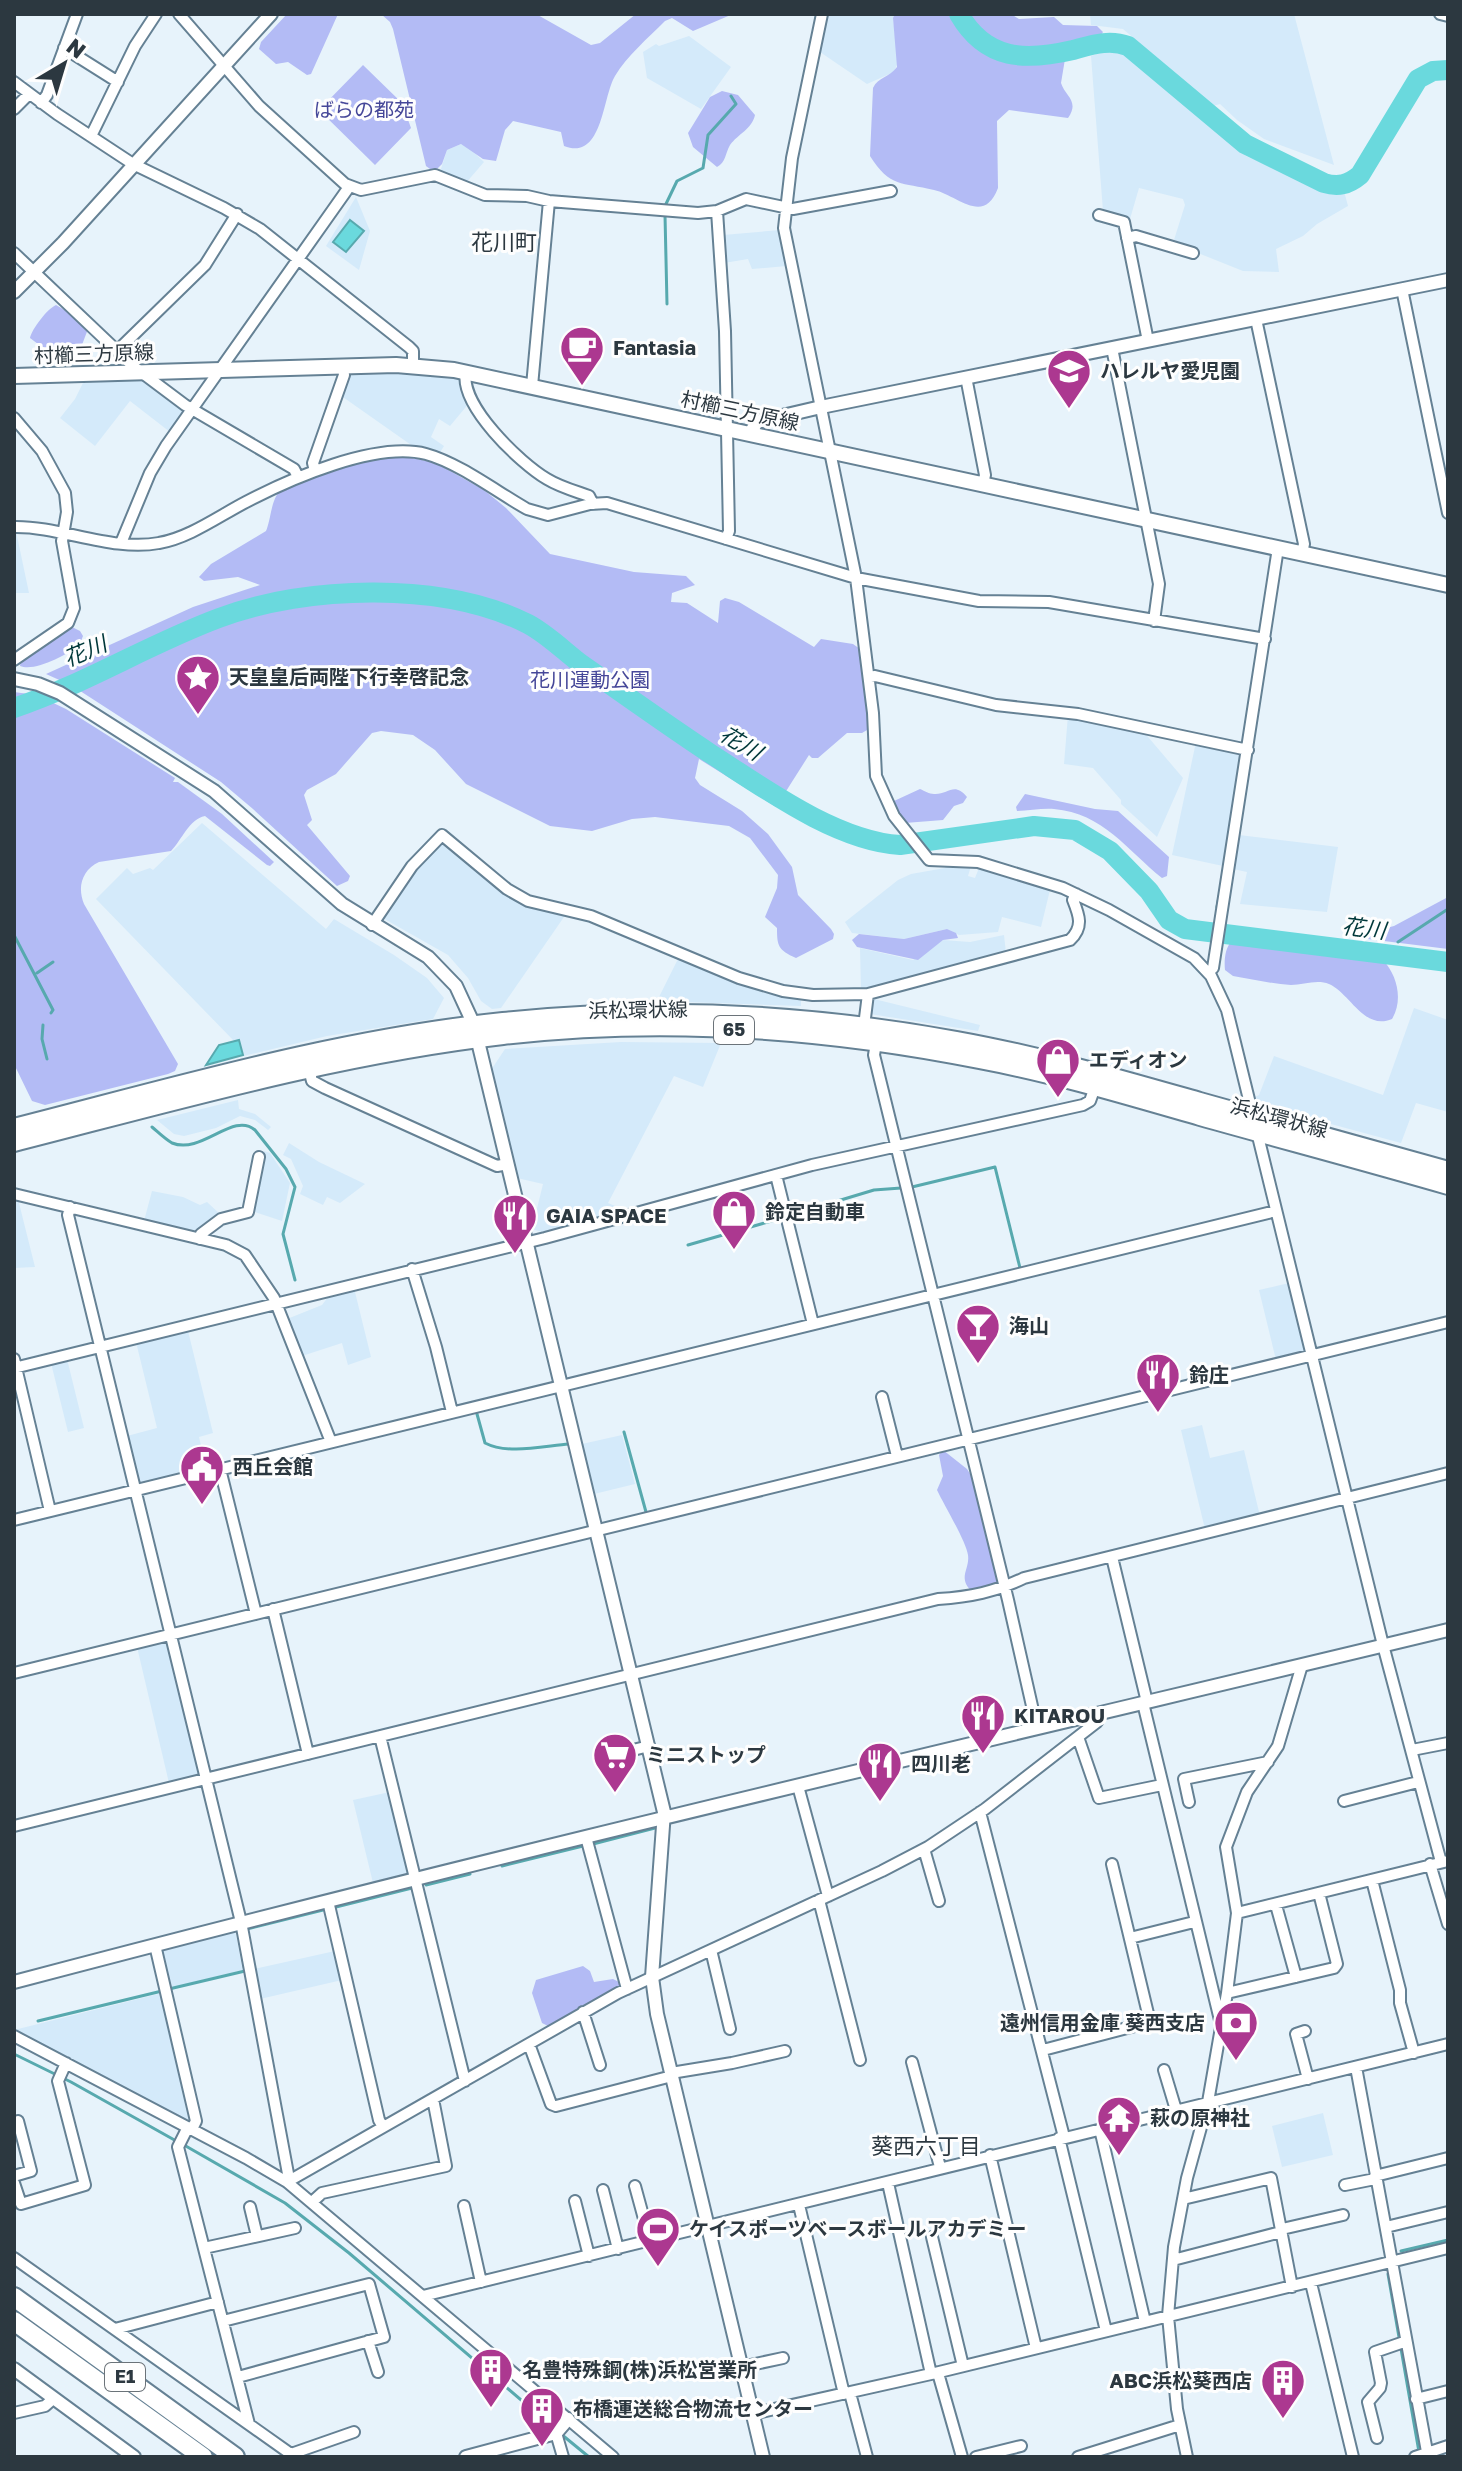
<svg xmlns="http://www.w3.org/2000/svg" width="1462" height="2471" viewBox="0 0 1462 2471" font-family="'Golos Text','Noto Sans JP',sans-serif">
<rect width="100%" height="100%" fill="#e7f3fb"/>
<path fill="#d4eafa" d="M827 14H897L893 18 898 62 894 72 867 84 820 52Z
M1090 14H1294L1334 165 1264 139 1237 120 1220 104 1213 106 1123 29 1091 25Z
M689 36 731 67 701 109 647 78 643 52 656 44 659 46Z
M1105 51 1120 52 1129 57 1246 156 1322 189 1344 191 1348 206 1317 224 1303 236 1276 249 1279 272 1243 271 1173 243 1185 205 1183 199 1139 188 1130 219 1103 211 1091 56Z
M461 144 467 146 484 162 465 184 440 172 447 150Z
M356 197 370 231 359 270 326 246Z
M780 230 787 266 752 269 748 259 724 263 723 235Z
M396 372 454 376 459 380 470 402 450 426 439 419 431 437 444 446 439 454 414 447 340 395 347 376 352 373Z
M146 379 183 409 184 413 170 432 130 401 95 446 60 418 75 399 84 381Z
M14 531H16L29 593H14Z
M1068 715 1143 731 1183 778 1157 837 1121 804V800L1093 768 1064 764Z
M1196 742 1240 752 1223 866 1172 855Z
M202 823 326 929 334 919 394 955 427 978 444 998 433 1019 327 1036 243 1056 239 1040 234 1041 96 899 127 868 133 874 150 868 153 870Z
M1239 835 1338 847 1327 912 1240 904 1247 872 1233 869Z
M441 842H444L515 899 526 905 566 914 501 1008 492 1009 481 1001 468 978 448 955 381 917 415 869Z
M946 865 971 866 968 876 975 878 979 868 1050 890 1041 927 1002 917 998 932 959 935 947 929 904 939 852 933 845 922 898 880 911 874 945 868Z
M1004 935 1006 953 861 990 860 948 913 960 943 940 970 942Z
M679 957 801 998V1006L657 1001Z
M874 999 980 1025 978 1031 870 1014 871 1002Z
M1414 1008 1448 1020V1112L1416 1103 1401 1143 1257 1104 1255 1097 1259 1095 1274 1056 1383 1095Z
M621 1042 721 1043 703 1087 674 1076 608 1203 627 1211 545 1233 532 1229 543 1184 517 1178 491 1070 505 1049Z
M238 1100 239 1109 255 1114 271 1127 268 1130 255 1120 240 1116 216 1128 184 1136 174 1134 157 1120Z
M289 1143 319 1162 365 1184 340 1203 327 1197 323 1205 300 1194 303 1186 291 1159 283 1155Z
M264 1151 270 1153 290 1183 282 1221 252 1211Z
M152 1191 183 1197 200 1205 207 1202 221 1215 195 1234 144 1221Z
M14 1198 18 1199 35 1267 14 1268Z
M1289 1283 1305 1349 1303 1353 1276 1360 1259 1290Z
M354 1288 371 1357 348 1365 342 1343 302 1356 287 1319 322 1305 331 1293Z
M185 1329 188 1331 213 1433 199 1437 206 1467 141 1483 137 1480 127 1436 157 1428 136 1342Z
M67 1359 84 1428 68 1432 51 1363Z
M1202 1425 1210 1458 1244 1450 1260 1516 1205 1529 1181 1430Z
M622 1435 635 1484 594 1494 582 1444Z
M165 1640 169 1642 200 1773 198 1776 169 1783 137 1647Z
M390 1792 409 1871 406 1875 373 1883 353 1800Z
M235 1930 243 1970 169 1988 161 1953 163 1950Z
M335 1951 342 1980 260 1999 254 1969Z
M162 1993 191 2119 188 2121 14 2030Z
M1323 2113 1333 2155 1282 2167 1272 2126Z"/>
<path fill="#b3bbf5" d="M287 14H338L311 74 307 75 288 62 276 64 259 49 261 42Z
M381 14H536L591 45 600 43 636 14H733L693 31 672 18 665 21C648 38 627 56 615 76 602 98 603 161 564 146L561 132 513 121 505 130 496 161 483 159 461 144 447 150 442 164 434 172 426 166 393 29 390 22Z
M895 14H955C969 44 1001 63 1034 61 1045 61 1056 55 1065 59L1061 83C1065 96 1080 101 1068 118L1009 110 997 121 998 188C984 226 957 195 934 190 902 182 890 188 870 156L873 88C878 77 890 77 897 67L893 18Z
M964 14H1011L1019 19 1054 17 1063 25 1097 26 1103 32C1098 42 1087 42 1076 45 1029 56 993 60 964 14Z
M363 65 402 103 411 128 375 165 319 110Z
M722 91 738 95 755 115C752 129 738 134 730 145 725 154 726 162 717 167L693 147 688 133 710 97Z
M56 305 75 316 88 329 77 358 71 364 62 362 30 338C32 329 47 309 56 305Z
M403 456 436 463 484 490 506 508 550 554 634 572 686 576 695 585 672 593 671 602 687 603 718 623 720 601 725 598 739 602 814 647 821 639 853 644 860 649 868 713 867 730 862 733H847L818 758H812L809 755 776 807 699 759 695 778 700 785 742 811 768 834 792 867 798 895 831 929 834 934 833 939 796 958C778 950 777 946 777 928L765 917 777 888 778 875 750 838 729 826 655 817 632 819 592 831 550 826 466 784 435 750 413 735 381 731 372 733 336 774 307 790 304 795 312 820 307 825 350 876 348 881 337 886 253 809 221 782 74 687 47 700 66 709 175 778 173 782H178L222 814 274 862 270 866 267 865 205 816C189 819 182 840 171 851L99 862C82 870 77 887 84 904L178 1064 175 1071 168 1074 45 1105 32 1101 14 1064V692C43 696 39 696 66 683L46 674 193 607 260 585 238 577 204 581 199 577 211 564 266 531C271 520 271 498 281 490 299 475 378 458 403 456Z
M72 627 80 631 83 636 79 646C66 655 35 672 20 666L21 660Z
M920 789C925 791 929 794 934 794 948 795 954 781 967 797L963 803 954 806 943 820 905 823 894 806V801Z
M1025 794 1095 809 1118 811 1169 857 1167 876 1162 878C1127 850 1103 813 1054 809 1042 808 1029 811 1017 811L1016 807Z
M1448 897V949L1368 939 1365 936 1367 933 1394 926Z
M947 929 956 933 958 938 943 940 918 960 857 947 852 940 859 934 904 939Z
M1232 941 1383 960C1398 976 1403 1001 1392 1019 1364 1031 1350 993 1329 984 1317 979 1303 985 1291 985 1272 984 1252 979 1233 976L1225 970C1224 961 1225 947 1232 941Z
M943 1450 967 1469 974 1480 998 1578 996 1586 972 1592C957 1577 970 1570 968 1555 966 1541 944 1505 937 1490L943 1476 939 1455Z
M583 1966 590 1971 594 1982 613 1979 619 1982V1986L554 2025 548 2026 542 2023 532 1993 536 1980Z"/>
<path fill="#6ad9dd" stroke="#57a9ae" stroke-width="2" d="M350 220 364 231 346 252 333 242Z
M239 1040 243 1055 206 1065 219 1045Z"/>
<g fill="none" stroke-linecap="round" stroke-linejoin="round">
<path stroke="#57a9ae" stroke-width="3" d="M665 206 677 181 703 168 708 135 736 104 731 96
M665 215 667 304
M1217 907 1220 892
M14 935 53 1010 51 1013
M1398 942 1448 909
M1381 953 1387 949
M37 973 53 962
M43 1025 42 1039 47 1059
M152 1127C159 1133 165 1139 172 1143 202 1155 233 1111 255 1130L286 1169 295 1187 283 1234 295 1280
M912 1187 995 1167 1020 1268
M791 1215 874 1190 901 1188
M688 1245 782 1218
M477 1414 485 1443C508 1455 544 1446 569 1444
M624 1432 646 1512
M593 1844 655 1828
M502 1866 583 1846
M426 1885 470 1874
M336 1907 412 1888
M247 1929 323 1910
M169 1989 245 1971 238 1931
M38 2021 162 1991
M14 2054 71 2082 178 2142
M184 2145 285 2203 349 2253 555 2429
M1401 2251 1448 2240
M1388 2274 1419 2452
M561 2434 589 2457"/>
<path stroke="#6ad9dd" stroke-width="20" d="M959 14C986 61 1026 61 1073 50 1092 45 1109 39 1128 46L1245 144 1324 183C1338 187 1348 185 1360 175L1418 79 1433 71 1448 70
M14 708C85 684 149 644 219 618 307 585 443 581 528 624 547 634 564 651 581 664 624 694 667 725 711 754 764 788 836 841 900 845L1034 826 1075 830 1110 851 1149 891 1169 920 1185 929 1448 962"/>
<g stroke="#658194" stroke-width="14">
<path id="minor" d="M179 14 259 106 345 184 361 190 435 175 485 195 527 196 549 201 698 213 717 211 746 199 793 209 891 191
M822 14 792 158 784 228 856 578 873 713 876 776 894 816 929 860 978 862 1063 888 1109 910 1194 958 1211 976 1227 1010 1383 1645 1441 1862
M1440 14 1448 16
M64 48 118 82
M14 82 57 114 133 164 224 208 260 229 409 347 413 351V365
M41 103 47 95 77 14
M14 109 29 94
M91 136 135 46 156 14
M717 211 725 331 729 531 726 539
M1099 215 1124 222 1148 341
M1127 238 1136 236 1193 253
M14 253 133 366 185 405 294 469 298 477
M1402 289 1448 513
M1256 319 1304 544 1302 553
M1112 348 1159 584 1154 621
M117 351 205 265 237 214
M466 372C459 405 520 463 547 479 560 487 575 491 589 496L593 504
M966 377 985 475 983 484
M532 386 549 201
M14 418 42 451 65 493 67 512 62 541 74 608 68 623 14 660
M315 471 313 463 344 375 343 367
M14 527C60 526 113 552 159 543 189 538 219 516 246 502 290 479 376 441 426 454 459 463 497 492 527 509L548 515 590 504 607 503 856 578 979 601 1049 602 1265 639
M121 543 150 473 166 446 349 187
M869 677 875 676 996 705 1078 714 1248 750
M372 925 412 866 442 835 507 889 528 901 591 916 739 978 783 991 813 995 868 994 1070 940C1084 927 1079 915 1073 900L1076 894
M1208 972 1213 968 1278 548
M864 1026 868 994
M876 1043 874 1055 1008 1600 1037 1728
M309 1069 312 1081 325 1088 497 1166 508 1164
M776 1175 813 1324
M14 1194 226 1245 245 1255 274 1298 331 1442
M70 1207 68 1215 241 1922 289 2179
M200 1239 201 1234 221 1219 248 1212 259 1157
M412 1269 436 1347 452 1412
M14 1359 50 1511
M14 1368 545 1238 812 1165 1083 1105 1090 1101 1095 1087
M882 1397 897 1456
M220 1469 256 1614
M14 1520 1276 1211
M1112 1557 1147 1702
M273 1609 308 1754
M14 1673 1448 1322
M1143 1703 1220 2020
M380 1736 465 2081
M1078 1737 1099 1798 1162 1785
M1412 1750 1448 1743
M609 1756 649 1746
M798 1786 828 1896
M1344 1801 1418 1782
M1189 1802 1184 1779 1268 1762
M980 1812 1064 2137
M14 1826 938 1599C970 1597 995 1592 1024 1578L1448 1473
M586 1837 627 1989
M924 1849 939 1901
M1430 1864 1448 1924
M1372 1880 1400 1990V2003L1414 2053
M819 1900 860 2060
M328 1901 379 2120 383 2127
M1276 1905 1296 1977
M1237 1913 1448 1861
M1130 1938 1194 1922
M155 1945 196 2121 192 2129
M711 1950 730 2029
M1227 1993 1334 1968 1337 1964 1319 1893
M583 2012 600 2065
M1305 2031 1296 2034 1308 2079
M14 2036 246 2158 287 2182 613 2457
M529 2044 551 2104 556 2106 672 2076
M1043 2050 1150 2022 1112 1864
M912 2062 940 2167
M1356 2067 1428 2457
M1164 2070 1176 2110
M671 2073 732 2063 785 2051
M188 2127 178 2147 249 2424
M1100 2129 1145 2322
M1059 2138 1106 2331
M990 2155 1036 2348
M14 2176 31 2171 18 2121
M1375 2176 1448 2158
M287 2182 618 1993 882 1871 928 1847 985 1809 1097 1722 1095 1714
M14 2183 21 2204 85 2185 58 2081 66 2063
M888 2183 931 2374
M1345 2185 1375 2179
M635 2186 650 2241
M603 2190 618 2249
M1183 2199 1271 2178 1292 2287
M575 2201 589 2256
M312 2202 322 2193 446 2166 433 2099
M799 2205 844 2394
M464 2206 481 2282
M250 2207 257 2236
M1386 2227 1448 2212
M1282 2229 1343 2215
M932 2237 963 2366
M204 2248 295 2228
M14 2258 295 2457
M1173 2260 1281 2232
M1311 2283 1353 2457
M423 2296 1448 2044
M223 2321 369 2284 384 2337 238 2377
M115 2329 218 2302
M368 2341 378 2372
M741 2367 783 2358
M938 2373 962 2457
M850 2393 867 2457
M1416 2399 1448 2391
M14 2413 45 2406 54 2398
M752 2414 931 2374 1448 2248
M556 2433 563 2457
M1377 2438 1368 2402 1380 2388 1381 2383 1375 2352 1404 2342
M291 2454 354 2432
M976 2457 1021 2446
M1078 2457 1180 2425
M1187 2457 1177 2409 1168 2316 1174 2247 1187 2178 1208 2102 1227 1993 1237 1913 1226 1847 1247 1792 1278 1746 1302 1665
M1415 2457 1448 2446"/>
</g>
<g stroke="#658194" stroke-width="16">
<path id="tertiary" d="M14 292 63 243 271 14
M750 433 757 422 821 407 1448 280
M14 679 38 684 60 693 214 791 342 904 428 957 456 986 474 1025 664 1812 652 1977 657 2014 763 2457
M14 1982C490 1856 969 1745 1448 1630
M14 2369 134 2457
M466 2457 556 2433 568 2419"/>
</g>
<g stroke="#658194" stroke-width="18">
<path id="secondary" d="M14 376 396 365 454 370 1448 585"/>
</g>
<g stroke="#658194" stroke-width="20">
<path id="primary" d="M14 1127C175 1086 337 1038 503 1021 654 1005 808 1013 957 1040 1040 1055 1119 1078 1200 1101 1282 1124 1365 1147 1448 1170
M14 1143C175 1102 337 1055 503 1036 660 1018 823 1029 979 1060 1054 1074 1127 1096 1200 1117 1282 1140 1365 1162 1448 1186"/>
</g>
<g stroke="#658194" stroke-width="22">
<path id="motorway" d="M14 2297 235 2457
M14 2321 203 2457"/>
</g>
<use href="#minor" stroke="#fff" stroke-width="10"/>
<use href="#tertiary" stroke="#fff" stroke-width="12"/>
<use href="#secondary" stroke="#fff" stroke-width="14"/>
<use href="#primary" stroke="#fff" stroke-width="16"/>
<use href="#motorway" stroke="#fff" stroke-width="18"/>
</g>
<defs>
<g id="cafe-pin" transform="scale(2.3)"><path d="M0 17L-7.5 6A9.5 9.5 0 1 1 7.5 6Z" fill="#ac3890" stroke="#fefefe"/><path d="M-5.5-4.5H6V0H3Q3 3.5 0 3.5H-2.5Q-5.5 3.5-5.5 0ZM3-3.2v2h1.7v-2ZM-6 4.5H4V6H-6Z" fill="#fff"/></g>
<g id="school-pin" transform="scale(2.3)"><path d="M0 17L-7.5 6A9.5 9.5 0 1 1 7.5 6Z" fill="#ac3890" stroke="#fefefe"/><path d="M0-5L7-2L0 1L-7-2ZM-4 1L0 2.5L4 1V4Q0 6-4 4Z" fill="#fff"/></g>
<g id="sight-pin" transform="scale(2.3)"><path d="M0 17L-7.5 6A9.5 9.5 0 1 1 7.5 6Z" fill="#ac3890" stroke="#fefefe"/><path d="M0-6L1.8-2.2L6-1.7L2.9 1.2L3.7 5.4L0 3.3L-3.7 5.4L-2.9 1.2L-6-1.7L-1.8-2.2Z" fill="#fff"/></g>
<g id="shop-pin" transform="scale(2.3)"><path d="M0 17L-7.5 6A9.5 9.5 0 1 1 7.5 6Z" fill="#ac3890" stroke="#fefefe"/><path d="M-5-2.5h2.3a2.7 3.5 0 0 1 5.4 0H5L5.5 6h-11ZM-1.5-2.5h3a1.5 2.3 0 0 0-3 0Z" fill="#fff"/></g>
<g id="restaurant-pin" transform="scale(2.3)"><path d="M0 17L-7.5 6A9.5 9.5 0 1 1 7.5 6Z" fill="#ac3890" stroke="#fefefe"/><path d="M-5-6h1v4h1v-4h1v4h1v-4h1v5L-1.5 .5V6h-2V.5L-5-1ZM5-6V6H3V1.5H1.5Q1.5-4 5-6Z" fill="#fff"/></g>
<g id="bar-pin" transform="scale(2.3)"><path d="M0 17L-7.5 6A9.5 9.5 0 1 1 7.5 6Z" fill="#ac3890" stroke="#fefefe"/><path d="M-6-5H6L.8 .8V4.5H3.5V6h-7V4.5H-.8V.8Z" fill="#fff"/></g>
<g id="civic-pin" transform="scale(2.3)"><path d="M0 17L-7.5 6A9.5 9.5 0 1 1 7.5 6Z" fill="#ac3890" stroke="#fefefe"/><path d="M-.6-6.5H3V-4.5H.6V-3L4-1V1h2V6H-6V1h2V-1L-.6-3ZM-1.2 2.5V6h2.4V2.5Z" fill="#fff"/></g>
<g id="supermarket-pin" transform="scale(2.3)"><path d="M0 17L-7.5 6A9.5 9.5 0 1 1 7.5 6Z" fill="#ac3890" stroke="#fefefe"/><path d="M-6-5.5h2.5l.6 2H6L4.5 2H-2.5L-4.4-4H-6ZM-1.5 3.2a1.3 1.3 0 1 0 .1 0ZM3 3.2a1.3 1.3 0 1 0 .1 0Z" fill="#fff"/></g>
<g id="bank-pin" transform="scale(2.3)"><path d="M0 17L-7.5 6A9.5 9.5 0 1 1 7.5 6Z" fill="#ac3890" stroke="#fefefe"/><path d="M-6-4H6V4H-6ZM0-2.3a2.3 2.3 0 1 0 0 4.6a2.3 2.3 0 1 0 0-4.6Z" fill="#fff"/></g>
<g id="temple-pin" transform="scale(2.3)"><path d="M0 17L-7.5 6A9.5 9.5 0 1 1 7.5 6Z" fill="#ac3890" stroke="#fefefe"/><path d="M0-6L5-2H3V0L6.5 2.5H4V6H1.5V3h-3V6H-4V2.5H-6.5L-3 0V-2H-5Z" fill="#fff"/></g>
<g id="stadium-pin" transform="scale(2.3)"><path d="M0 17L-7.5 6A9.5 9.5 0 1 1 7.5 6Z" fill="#ac3890" stroke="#fefefe"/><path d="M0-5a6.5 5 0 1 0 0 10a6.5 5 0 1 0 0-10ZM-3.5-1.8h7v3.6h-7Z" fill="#fff"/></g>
<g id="building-pin" transform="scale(2.3)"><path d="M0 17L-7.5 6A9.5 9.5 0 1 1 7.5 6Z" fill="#ac3890" stroke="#fefefe"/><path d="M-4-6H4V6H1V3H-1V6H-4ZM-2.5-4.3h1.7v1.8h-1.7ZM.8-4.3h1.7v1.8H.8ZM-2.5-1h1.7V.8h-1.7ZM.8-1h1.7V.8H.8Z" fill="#fff"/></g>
</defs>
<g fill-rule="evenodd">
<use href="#cafe-pin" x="582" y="348"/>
<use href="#school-pin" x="1069" y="371"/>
<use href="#sight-pin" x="198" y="677"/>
<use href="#shop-pin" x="1058" y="1060"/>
<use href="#shop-pin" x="734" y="1212"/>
<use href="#restaurant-pin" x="515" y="1216"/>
<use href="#bar-pin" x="978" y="1326"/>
<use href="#restaurant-pin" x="1158" y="1375"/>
<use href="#civic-pin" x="202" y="1467"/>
<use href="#restaurant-pin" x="983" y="1716"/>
<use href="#supermarket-pin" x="615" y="1755"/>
<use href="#restaurant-pin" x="880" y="1764"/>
<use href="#bank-pin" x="1236" y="2023"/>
<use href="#temple-pin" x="1119" y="2118"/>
<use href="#stadium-pin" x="658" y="2229"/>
<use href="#building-pin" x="491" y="2370"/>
<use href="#building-pin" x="1283" y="2381"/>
<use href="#building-pin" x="542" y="2409"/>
</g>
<g text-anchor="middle" stroke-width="6" stroke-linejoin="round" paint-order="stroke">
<g fill="#fefefe" stroke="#6b7379" stroke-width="2">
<rect x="714" y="1016" width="40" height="28" rx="6"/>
<rect x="105" y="2363" width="40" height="28" rx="6"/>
</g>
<g font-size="18" font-weight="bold" fill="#2c3840">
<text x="734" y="1036">65</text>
<text x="125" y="2383">E1</text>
</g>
<g font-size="20" fill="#454799" stroke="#fefefe">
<text x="364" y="117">ばらの都苑</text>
<text x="590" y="687">花川運動公園</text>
</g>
<g font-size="20" font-weight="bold" fill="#2c3840" stroke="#fefefe" text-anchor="start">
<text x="613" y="355">Fantasia</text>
<text x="1100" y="378">ハレルヤ愛児園</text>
<text x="229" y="684">天皇皇后両陛下行幸啓記念</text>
<text x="1089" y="1067">エディオン</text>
<text x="765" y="1219">鈴定自動車</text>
<text x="546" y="1223">GAIA SPACE</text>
<text x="1009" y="1333">海山</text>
<text x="1189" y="1382">鈴庄</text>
<text x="233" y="1474">西丘会館</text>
<text x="1014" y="1723">KITAROU</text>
<text x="646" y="1762">ミニストップ</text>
<text x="911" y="1771">四川老</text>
<text x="1205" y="2030" text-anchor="end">遠州信用金庫 葵西支店</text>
<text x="1150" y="2125">萩の原神社</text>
<text x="689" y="2236">ケイスポーツベースボールアカデミー</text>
<text x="522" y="2377">名豊特殊鋼(株)浜松営業所</text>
<text x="1252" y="2388" text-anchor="end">ABC浜松葵西店</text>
<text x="573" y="2416">布橋運送総合物流センター</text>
</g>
<g font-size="20" fill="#2c3840" stroke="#fefefe">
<text transform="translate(94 354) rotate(-2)" y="7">村櫛三方原線</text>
<text transform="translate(740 411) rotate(12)" y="7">村櫛三方原線</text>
<text transform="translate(638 1010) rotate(-1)" y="7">浜松環状線</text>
<text transform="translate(1279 1118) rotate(15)" y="7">浜松環状線</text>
</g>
<g font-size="22" fill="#2c3840" stroke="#fefefe">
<text x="504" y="250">花川町</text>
<text x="926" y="2154">葵西六丁目</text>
</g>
<g font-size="22" font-style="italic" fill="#00383a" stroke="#fefefe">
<text transform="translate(85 651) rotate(-23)" y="8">花川</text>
<text transform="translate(741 743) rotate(31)" y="8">花川</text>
<text transform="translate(1364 928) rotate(7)" y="8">花川</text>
</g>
</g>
<rect width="1462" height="2471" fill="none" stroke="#2c3840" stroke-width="32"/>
<g transform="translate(64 64) rotate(38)" stroke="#fefefe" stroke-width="6" paint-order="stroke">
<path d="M0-6L14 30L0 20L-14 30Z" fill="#2c3840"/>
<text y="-12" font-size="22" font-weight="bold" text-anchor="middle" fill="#2c3840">N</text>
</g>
</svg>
